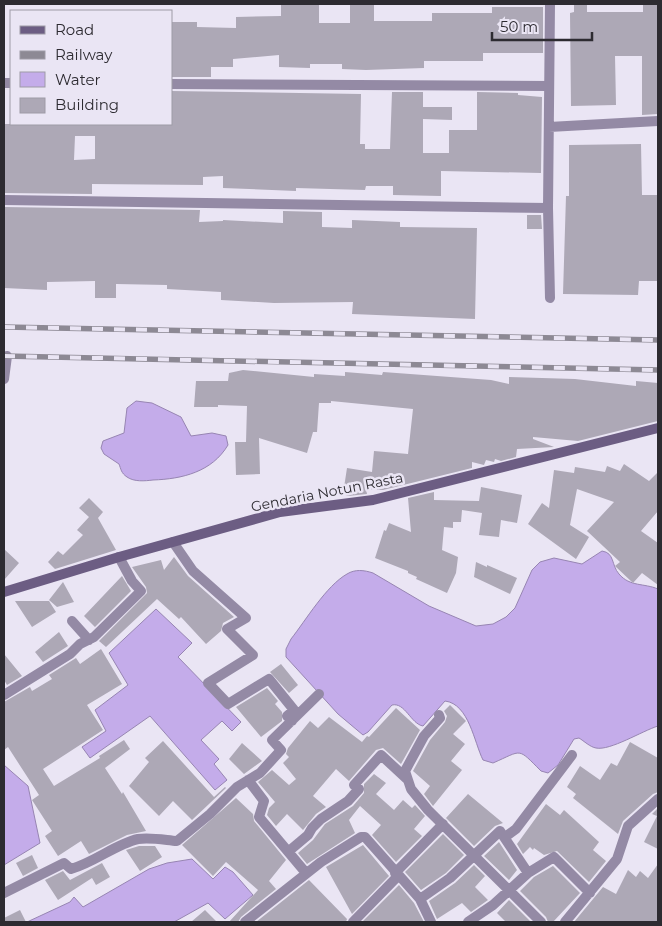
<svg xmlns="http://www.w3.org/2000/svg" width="662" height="926" viewBox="0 0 662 926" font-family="Montserrat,sans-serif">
<rect width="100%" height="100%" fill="#eae5f4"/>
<path fill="#c4acea" stroke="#9785b2" d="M136 401 152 403 181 417 191 436 212 433 226 436 228 445C212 472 182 479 153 480 145 481 134 482 127 477 121 473 121 469 119 464L104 454 101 448 103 441 124 433 127 408Z
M602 551C615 553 611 565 619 574 630 587 644 583 658 589V726C642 731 610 751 596 748 590 747 584 741 579 738L574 739 558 765 548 773 541 771C517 747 523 750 493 763L483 760C474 742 469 704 445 701L423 726C411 724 405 702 392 705L368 732 363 735 338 714 286 657V649L291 639C306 620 326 586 347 574 355 569 364 570 373 573L429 606 476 626 493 624 506 617 515 608 532 570 540 562 554 558 582 564Z
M156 609 192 643 178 657 241 722 232 731 222 721 201 740 219 759 214 764 227 780 215 790 150 716 90 758 82 747 106 731 95 710 128 685 109 653Z
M4 765 28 786 40 843 4 865Z
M192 859 213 879 225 867 233 872 253 895 225 919 208 903 174 922H27L70 902 74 897 83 907 149 869 167 863Z"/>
<path fill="#ada8b6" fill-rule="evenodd" d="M281 4H319V23H350V4H374V21H432V13H492V7H543V53H483V61H424V68L366 70 342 69V64H310V68L279 67V55L233 59V67H211V77H171V22H197V27L236 28V17L281 16Z
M574 4H587V12H643V4H658V114L642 115V56H615L616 105 571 106 570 13 574 12Z
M171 91 361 94 360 144H365V149H390L392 92H423V107H452V120L423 119V153H449V130H477V92L518 93V95L542 97 541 173 441 171V196L393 195V186H366L365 190 296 188V191L223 188V176L203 177V185L92 184V194L4 193V124H171ZM75 136H95V159L74 160Z
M641 144 642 195H658V281H639L638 295 563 294 566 196H569V145Z
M4 207 200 210 199 222 223 221V220L283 223V211L322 212V227L352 228V220L400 222V227L477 228 475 319 352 314 353 302 274 303 221 300V292L167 289V285L116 284V298H95V281L47 282V290L4 288Z
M527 215H541L542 229H527Z
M243 370 314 377V374L345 376V372L382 375 383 372 491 380 509 384V377L575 379 636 386V381L658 383V421L578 441 533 437V439L554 447 517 449 516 457 501 461 495 459 494 462 486 460 484 465 472 462V468L383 490 366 489 367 494 348 496 343 494 347 468 372 472 374 451 408 454 413 409 331 401V403H319L317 432H313L307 453 259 438 260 474 236 475 235 442H246L247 406 218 405V407H194L196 381H228L229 373Z
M624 464 649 481 658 472V511L641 531 658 543V585L642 573 633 583 615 566 620 562 587 531 614 502 577 489 570 525 589 537 576 559 528 524 542 503 549 508 554 470 574 473 575 467 605 472 607 466 620 471Z
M481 487 522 495 517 523 501 520 499 537 479 535 482 513 462 510 461 522H453V528L444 527 442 550 458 557 456 573 447 593 416 579 417 577 408 573V571L375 558 384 530 386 531 389 523 411 532 408 498 434 492V500L479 501Z
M89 498 103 512 98 518 116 550 55 569 48 562 58 551 63 555 83 535 77 530 89 517 79 508Z
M4 549 19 563 4 580Z
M174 557 188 576 234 617 223 623 221 631 206 644 181 617 179 619 157 599 106 647 99 641 147 593 146 587 132 567 161 560 164 570Z
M476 562 487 567V565L517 578 510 594 474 577Z
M122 576 131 591 95 627 84 616Z
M63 582 74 602 57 607 49 600Z
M15 601H49L56 612 32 627Z
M59 632 68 646 43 662 35 652Z
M101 649 122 684 87 705 103 730 43 769 54 786 100 758 99 756 124 740 130 749 105 768 122 794 123 792 146 831 127 835 89 854 81 841 58 856 45 836 52 831 32 800 39 795 8 747 4 750V702L30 687 32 691 52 679 49 675 76 658 80 664Z
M4 654 22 676 7 685 4 680Z
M281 664 298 685 289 693 270 672Z
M267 688 278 701 275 704 282 712V721L261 737 236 707Z
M450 705 466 721 453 734 465 744 451 761 462 770 433 806 424 794 430 786 413 771 430 740 445 722 447 716 444 711Z
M396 708 420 730 401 764 383 748 376 750 349 781 336 769 313 796 326 807 316 814 303 830 287 814 276 826 267 815 269 808 275 802 258 782 272 770 289 785 296 779 283 763 289 757 286 754 288 748 310 721 318 728 329 717 362 742 367 736 369 737Z
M163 741 214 797 225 787 226 788 192 820 173 801 159 816 129 786 149 762 145 758Z
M630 742 658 758V792L653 794 623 821 618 834 573 798 576 794 567 787 580 766 600 780 611 763 617 766Z
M242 743 262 761 244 774 229 759Z
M374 774 386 783 376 794 394 810 403 800 412 808 415 805 425 816 414 829 422 836 396 862 372 835 381 825 360 806 349 820 355 833 307 864 298 853 313 840 325 824 353 806 364 793V784Z
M468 794 503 823 495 826 474 846 446 818Z
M236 798 253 814 254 821 286 860 269 881 276 889 241 917 238 922H229L258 890 226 862 213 876 182 845Z
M546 804 560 815 564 810 599 842 593 850 606 861 589 882 557 851 544 855 534 848 533 850 530 847 523 854 517 844Z
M658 808V849L644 842 657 816 652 814Z
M443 834 464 855 446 873 421 890 405 872Z
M499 842 517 870 509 880 484 856Z
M363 845 389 876 352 914 326 867Z
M139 846H155L162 857 140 871 126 850Z
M32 855 38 868 23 876 16 863Z
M102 863 110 877 96 885 92 878 58 900 45 880 63 871 70 880Z
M658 864V922H574L603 887 616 894 628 870 636 877 640 871 648 878Z
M474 865 485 876 475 887 488 900 471 912 462 903 437 919 429 901 455 883Z
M553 866 580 893 553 922H548L546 917 520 891 534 877Z
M309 880 347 919 346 922H256Z
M399 885 414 903 424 922H362Z
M509 900 531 922H506L497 913Z
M20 910 26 922H4V918Z
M205 910 217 922H191Z"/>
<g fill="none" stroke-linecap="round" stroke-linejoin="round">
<path stroke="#948aa5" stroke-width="10" d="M4 83H11
M171 84 549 86
M549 127 658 121
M4 200 548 208
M550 298 548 208 550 4
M4 379 7 356
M173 542 193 571 246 618 227 629 253 655 208 683 228 704 269 679 294 710 287 716 292 721
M72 621 89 640
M4 695 70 654 80 644 94 637 141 591 132 581 119 557
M439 715 440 718 424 736 405 771 411 789 428 810 541 922
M248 780 264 801 259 817 306 873
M505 837 516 829 572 755
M289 851 308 835 312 828 321 819 348 801 359 789 354 785 381 755 407 779
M395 873 443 824
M4 893 64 863 71 869C95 862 116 844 138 839 150 837 165 840 177 841L210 814 237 787 260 773 281 750 272 740 319 694
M420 899 450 878 500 831 528 873
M245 922 321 862 361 837H365L420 899 431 922
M353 922 398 876
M468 922 493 905 528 873 554 857 590 893
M565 922 617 859 628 826 658 799"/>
<path stroke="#6c5d83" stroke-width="10" d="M4 592 119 557 280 512 373 500 658 428"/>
<g stroke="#8d8994" stroke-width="5.5">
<path id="rail" d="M4 327 658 340
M4 356 658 370"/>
</g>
<use href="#rail" stroke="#eae5f4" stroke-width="4" stroke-dasharray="11" stroke-linecap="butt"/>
</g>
<g text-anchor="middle" stroke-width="5" stroke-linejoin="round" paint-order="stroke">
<g font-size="14" fill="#2d2b31" stroke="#eae5f4">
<text transform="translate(327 492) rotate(-11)" y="5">Gendaria Notun Rasta</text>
</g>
</g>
<rect width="662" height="926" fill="none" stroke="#2d2b31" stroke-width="10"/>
<rect x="10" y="10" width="162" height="115" fill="#eae5f4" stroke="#9e9ba6"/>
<rect x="20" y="26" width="25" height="8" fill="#6c5d83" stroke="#9e9ba6"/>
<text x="55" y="35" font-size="15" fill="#2d2b31">Road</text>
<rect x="20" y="51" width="25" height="8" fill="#8d8994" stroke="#9e9ba6"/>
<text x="55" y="60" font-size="15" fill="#2d2b31">Railway</text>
<rect x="20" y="72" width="25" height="15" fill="#c4acea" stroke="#9e9ba6"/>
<text x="55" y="85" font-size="15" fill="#2d2b31">Water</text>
<rect x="20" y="98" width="25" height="15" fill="#ada8b6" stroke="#9e9ba6"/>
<text x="55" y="110" font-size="15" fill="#2d2b31">Building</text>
<path d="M492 32v8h100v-8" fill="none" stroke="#2d2b31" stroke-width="2.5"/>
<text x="500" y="32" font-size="15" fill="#2d2b31" stroke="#eae5f4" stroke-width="4" paint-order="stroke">50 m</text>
</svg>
